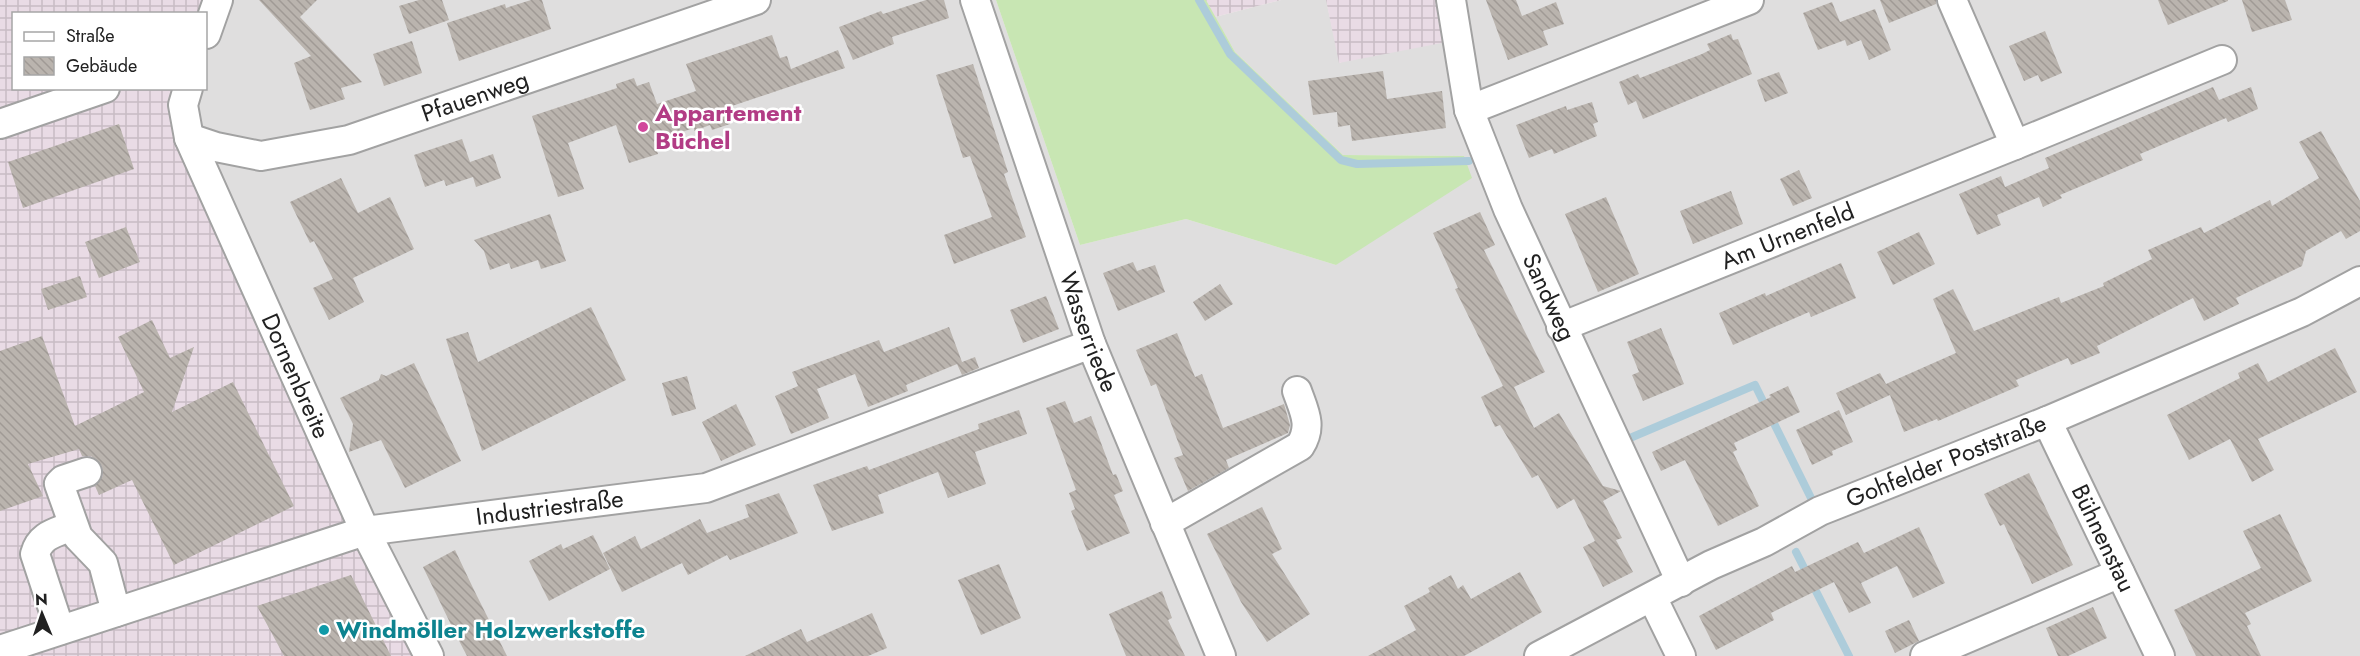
<svg xmlns="http://www.w3.org/2000/svg" width="2360" height="656" viewBox="0 0 2360 656" font-family="Jost,sans-serif">
<defs>
<pattern id="industrial-grid" width="8" height="8" patternUnits="userSpaceOnUse" patternTransform="scale(1.5)"><rect width="8" height="8" fill="#e9dbe5"/><path d="M0 4h8M4 0v8" fill="none" stroke="#c8bcc4"/></pattern>
<pattern id="building-back-hatch" width="6" height="6" patternUnits="userSpaceOnUse" patternTransform="scale(1.5)"><rect width="6" height="6" fill="#bab4ae"/><path d="M-1 5l2 2M0 0l6 6M5-1l2 2" fill="none" stroke="#a09a95"/></pattern>
</defs>
<rect width="100%" height="100%" fill="#f0eee8"/>
<path fill="#dfdede" d="M211 0H996L1080 245 1186 219 1336 265 1464 156 1343 155 1235 52 1215 17 1281 0H1326L1340 63 1446 0H2360V656H422L178 89 206 88V14Z"/>
<path fill="url(#industrial-grid)" d="M0 0H211L206 14H14V88L178 89 422 656H0Z
M1206 0H1281L1215 17Z
M1326 0H1446L1452 41 1339 63Z"/>
<path fill="#c8e6b3" d="M996 0H1206L1235 52 1343 155 1464 156 1472 178 1336 265 1186 219 1080 245Z"/>
<g fill="none" stroke-linecap="round" stroke-linejoin="round">
<path stroke="#adccda" stroke-width="8" d="M1199 0 1230 54 1341 160 1357 164 1469 161
M1630 438 1755 385 1815 506
M1796 552 1849 656"/>
</g>
<path fill="url(#building-back-hatch)" d="M259 0H317L300 17 362 82 341 88 345 99 310 110 294 63 311 56Z
M419 0H442L449 20 409 34 399 6Z
M531 0H542L551 29 459 61 447 23 505 4 506 8Z
M926 0H944L949 18 892 37 894 44 853 60 839 27 881 11 883 14Z
M1486 0H1516L1522 16 1556 2 1564 24 1543 31 1548 45 1508 60Z
M1880 0H1936V4L1889 23Z
M2158 0H2228V1L2168 25Z
M2242 0H2285L2292 20 2252 32Z
M1832 2 1840 22 1875 9 1891 50 1869 60 1861 40 1847 46 1845 40 1818 50 1803 13Z
M2045 31 2062 73 2041 82 2038 75 2024 81 2009 46Z
M1731 34 1733 40 1738 39 1752 74 1643 119 1636 101 1628 105 1619 82 1638 74 1640 78 1702 54 1710 50 1707 44Z
M772 35 780 58 787 56 791 69 838 50 845 68 732 106 733 109 726 111 730 124 712 130 710 125 694 131V128L654 141 658 154 629 163 616 125 568 143 584 189 558 197 532 116 617 88 616 84 634 78 637 86 649 82 657 104 696 91 686 64Z
M412 41 422 73 384 86 373 54Z
M973 64 1008 172 1004 174 1026 237 954 264 944 235 992 217 970 156 963 158 936 75Z
M1383 71 1387 99 1442 91 1446 128 1352 141 1350 125 1338 127 1337 112 1313 115 1308 81Z
M1779 72 1788 93 1765 102 1757 80Z
M2213 87 2219 100 2251 87 2258 109 2228 122 2226 118 2140 154 2143 160 2060 195 2062 198 2043 207 2039 197 1997 215 2001 225 1977 235 1959 194 2001 176 2005 187 2049 168 2045 158Z
M1592 102 1598 122 1593 124 1597 136 1554 154 1552 149 1529 158 1516 125 1566 106 1567 110Z
M119 124 134 169 23 208 8 162Z
M2321 131 2360 201V231L2346 239 2341 231 2306 251 2302 266 2236 298 2239 304 2204 321 2193 298 2097 346 2100 353 2071 365 2068 358 2016 380 2019 386 1938 421 1937 419 1904 432 1890 395 1846 415 1836 393 1880 373 1886 384 1956 353 1933 299 1953 289 1974 331 2059 297 2061 303 2104 286 2103 283 2152 259 2148 250 2201 227 2204 233 2270 200 2272 206 2319 178 2299 142Z
M462 139 470 162 493 154 501 178 476 187 473 177 446 186 444 180 425 187 414 155Z
M1799 170 1812 198 1793 206 1780 179Z
M341 178 358 213 390 197 414 249 353 278 364 302 329 320 313 288 333 279 314 241 310 243 290 202Z
M1731 191 1743 224 1693 244 1680 211Z
M1606 197 1639 274 1598 292 1565 214Z
M1480 212 1495 245 1484 250 1545 372 1514 387 1534 428 1559 413 1603 486 1621 491 1603 501 1622 538 1616 540 1633 572 1603 587 1583 547 1595 541 1574 499 1557 509 1538 475 1532 478 1500 425 1495 427 1481 397 1503 386 1455 289 1458 288 1433 233Z
M550 214 566 261 541 269 538 260 511 269 509 263 490 270 484 251 474 240Z
M126 227 140 262 99 278 85 242Z
M1919 232 1935 264 1893 285 1877 252Z
M1133 262 1137 271 1155 265 1165 292 1118 311 1103 273Z
M1841 263 1856 298 1811 317 1809 312 1733 345 1719 313 1765 293 1766 296Z
M80 276 87 297 48 310 41 289Z
M1220 284 1233 304 1205 321 1193 302Z
M1046 296 1059 329 1023 343 1010 310Z
M591 307 626 380 482 451 446 339 468 332 478 362Z
M152 320 170 358 194 347 172 412 233 382 294 506 174 565 132 480 99 495 95 486 103 476 102 466 91 456H82L79 449 28 464 43 496 0 511V351L42 336 75 426 144 392 118 337Z
M949 327 962 362 906 385 908 391 868 407 855 374 817 389 829 418 791 434 775 396 798 386 792 372 879 340 884 352Z
M1661 328 1684 384 1643 401 1632 375 1639 372 1627 342Z
M1177 333 1195 377 1202 374 1223 428 1284 404 1290 425 1288 433 1226 460 1229 468 1188 491 1174 458 1183 455 1156 384 1151 386 1136 350Z
M2335 348 2357 392 2258 439 2274 470 2252 482 2230 439 2189 460 2167 415 2240 378 2238 373 2258 363 2268 382Z
M975 357 979 368 962 375 957 364Z
M414 363 461 461 405 488 381 440 349 452 353 424 340 398 379 380 381 374 386 376Z
M687 376 696 409 672 416 662 383Z
M1788 386 1800 412 1734 443 1737 450 1733 452 1759 506 1718 526 1685 460 1661 471 1652 452 1771 397 1769 395Z
M1065 401 1074 423 1091 416 1113 475 1116 474 1123 491 1114 495 1130 533 1087 551 1071 511 1075 509 1069 493 1076 490 1046 408Z
M736 404 756 445 721 461 702 422Z
M1019 410 1027 434 975 452 986 484 948 498 938 472 878 495 884 513 832 531 813 485 867 466 869 470 979 429 978 424Z
M1839 410 1853 442 1832 451 1833 455 1812 465 1796 430Z
M2029 473 2073 565 2032 584 2004 524 2000 526 1984 494Z
M779 493 798 533 730 560 727 555 688 575 682 563 622 592 603 553 635 536 641 549 700 519 707 533 749 517 745 505Z
M1262 507 1282 549 1272 554 1310 614 1267 642 1241 602 1207 534Z
M2280 514 2312 581 2245 613 2251 624 2247 626 2261 656H2196L2174 610 2261 568 2243 531Z
M1919 527 1945 583 1913 598 1897 566 1861 583 1871 603 1849 613 1834 582 1771 613 1774 620 1716 650 1699 616 1792 566 1795 572 1858 542 1864 553Z
M593 535 610 569 549 601 529 561 561 544 563 549Z
M455 550 474 590 507 656H467L456 635 423 567Z
M999 564 1021 618 981 635 958 580Z
M1520 572 1542 612 1493 640 1464 656H1368L1416 630 1404 606 1430 592 1428 588 1451 575 1458 589 1463 585 1471 599Z
M351 575 391 656H284L257 606Z
M1162 591 1172 618 1168 620 1185 656H1126L1109 614Z
M2093 607 2107 638 2068 656H2058L2046 628Z
M872 613 887 648 868 656H745L801 629 807 642Z
M1909 620 1919 641 1895 653 1885 631Z"/>
<g fill="none" stroke-linecap="round" stroke-linejoin="round">
<g stroke="#a2a2a2" stroke-width="32">
<g id="minor">
<path id="s1" d="M975 0 1091 344 1221 656"/>
<path id="s2" d="M1451 0 1469 110 1508 209 1681 582"/>
<path d="M206 34 218 0"/>
<path id="s3" d="M188 88 183 105 189 138 365 531 429 656"/>
<path d="M1469 110 1749 0"/>
<path d="M0 124 105 88"/>
<path id="s4" d="M189 138 216 147 261 156 349 140 756 0"/>
<path d="M2015 145 2222 60"/>
<path id="s5" d="M1561 327 2015 145 1952 0"/>
<path id="s6" d="M2047 421 2160 656"/>
<path d="M87 472 63 480 59 484 78 537 103 563 116 612"/>
<path d="M1165 523 1300 446C1313 426 1304 411 1297 391"/>
<path d="M1652 597 1681 656"/>
<path d="M60 630 35 554C40 535 55 533 72 526"/>
<path id="s7" d="M0 650 365 531 706 488 1091 344"/>
<path id="s8" d="M1539 656 1711 565 1764 542 1820 511 2047 421 2302 312 2360 281"/>
<path d="M1925 656 2120 573"/>
</g>
</g>
<use href="#minor" stroke="#fff" stroke-width="28"/>
</g>
<circle fill="#d1479c" stroke="#fff" stroke-width="2" cx="643" cy="127" r="6"/>
<circle fill="#0f9aa8" stroke="#fff" stroke-width="2" cx="324" cy="630" r="6"/>
<g text-anchor="middle" stroke-width="5" stroke-linejoin="round" paint-order="stroke">
<g font-size="24" fill="#212121" stroke="#fff">
<text dy="8" stroke="none"><textPath href="#s4" startOffset="297">Pfauenweg</textPath></text>
<text dy="8" stroke="none"><textPath href="#s5" startOffset="244">Am Urnenfeld</textPath></text>
<text dy="8" stroke="none"><textPath href="#s2" startOffset="315">Sandweg</textPath></text>
<text dy="8" stroke="none"><textPath href="#s1" startOffset="351">Wasserriede</textPath></text>
<text dy="8" stroke="none"><textPath href="#s3" startOffset="312">Dornenbreite</textPath></text>
<text dy="8" stroke="none"><textPath href="#s8" startOffset="452">Gohfelder Poststraße</textPath></text>
<text dy="8" stroke="none"><textPath href="#s7" startOffset="570">Industriestraße</textPath></text>
<text dy="8" stroke="none"><textPath href="#s6" startOffset="130">Bühnenstau</textPath></text>
</g>
<g font-size="24" font-weight="bold" fill="#b23c85" stroke="#fff" text-anchor="start">
<text x="655" y="121">Appartement<tspan x="655" dy="28">Büchel</tspan></text>
</g>
<g font-size="24" font-weight="bold" fill="#0d838f" stroke="#fff" text-anchor="start">
<text x="336" y="638">Windmöller Holzwerkstoffe</text>
</g>
</g>
<rect x="12" y="12" width="195" height="78" fill="#ffffff" stroke="#a6a6a6" stroke-width="1.5"/>
<rect x="24" y="32" width="30" height="9" fill="#ffffff" stroke="#a6a6a6" stroke-width="1.5"/>
<text x="66" y="42" font-size="18" fill="#212121">Straße</text>
<rect x="24" y="57" width="30" height="18" fill="url(#building-back-hatch)" stroke="#a6a6a6" stroke-width="1.5"/>
<text x="66" y="72" font-size="18" fill="#212121">Gebäude</text>
<g transform="translate(42 614) rotate(358)" stroke="#ffffff" stroke-width="4.5" paint-order="stroke">
<path d="M0-4.5L10 22L0 15L-10 22Z" fill="#212121"/>
<text y="-9" font-size="16" font-weight="bold" text-anchor="middle" fill="#212121">N</text>
</g>
</svg>
